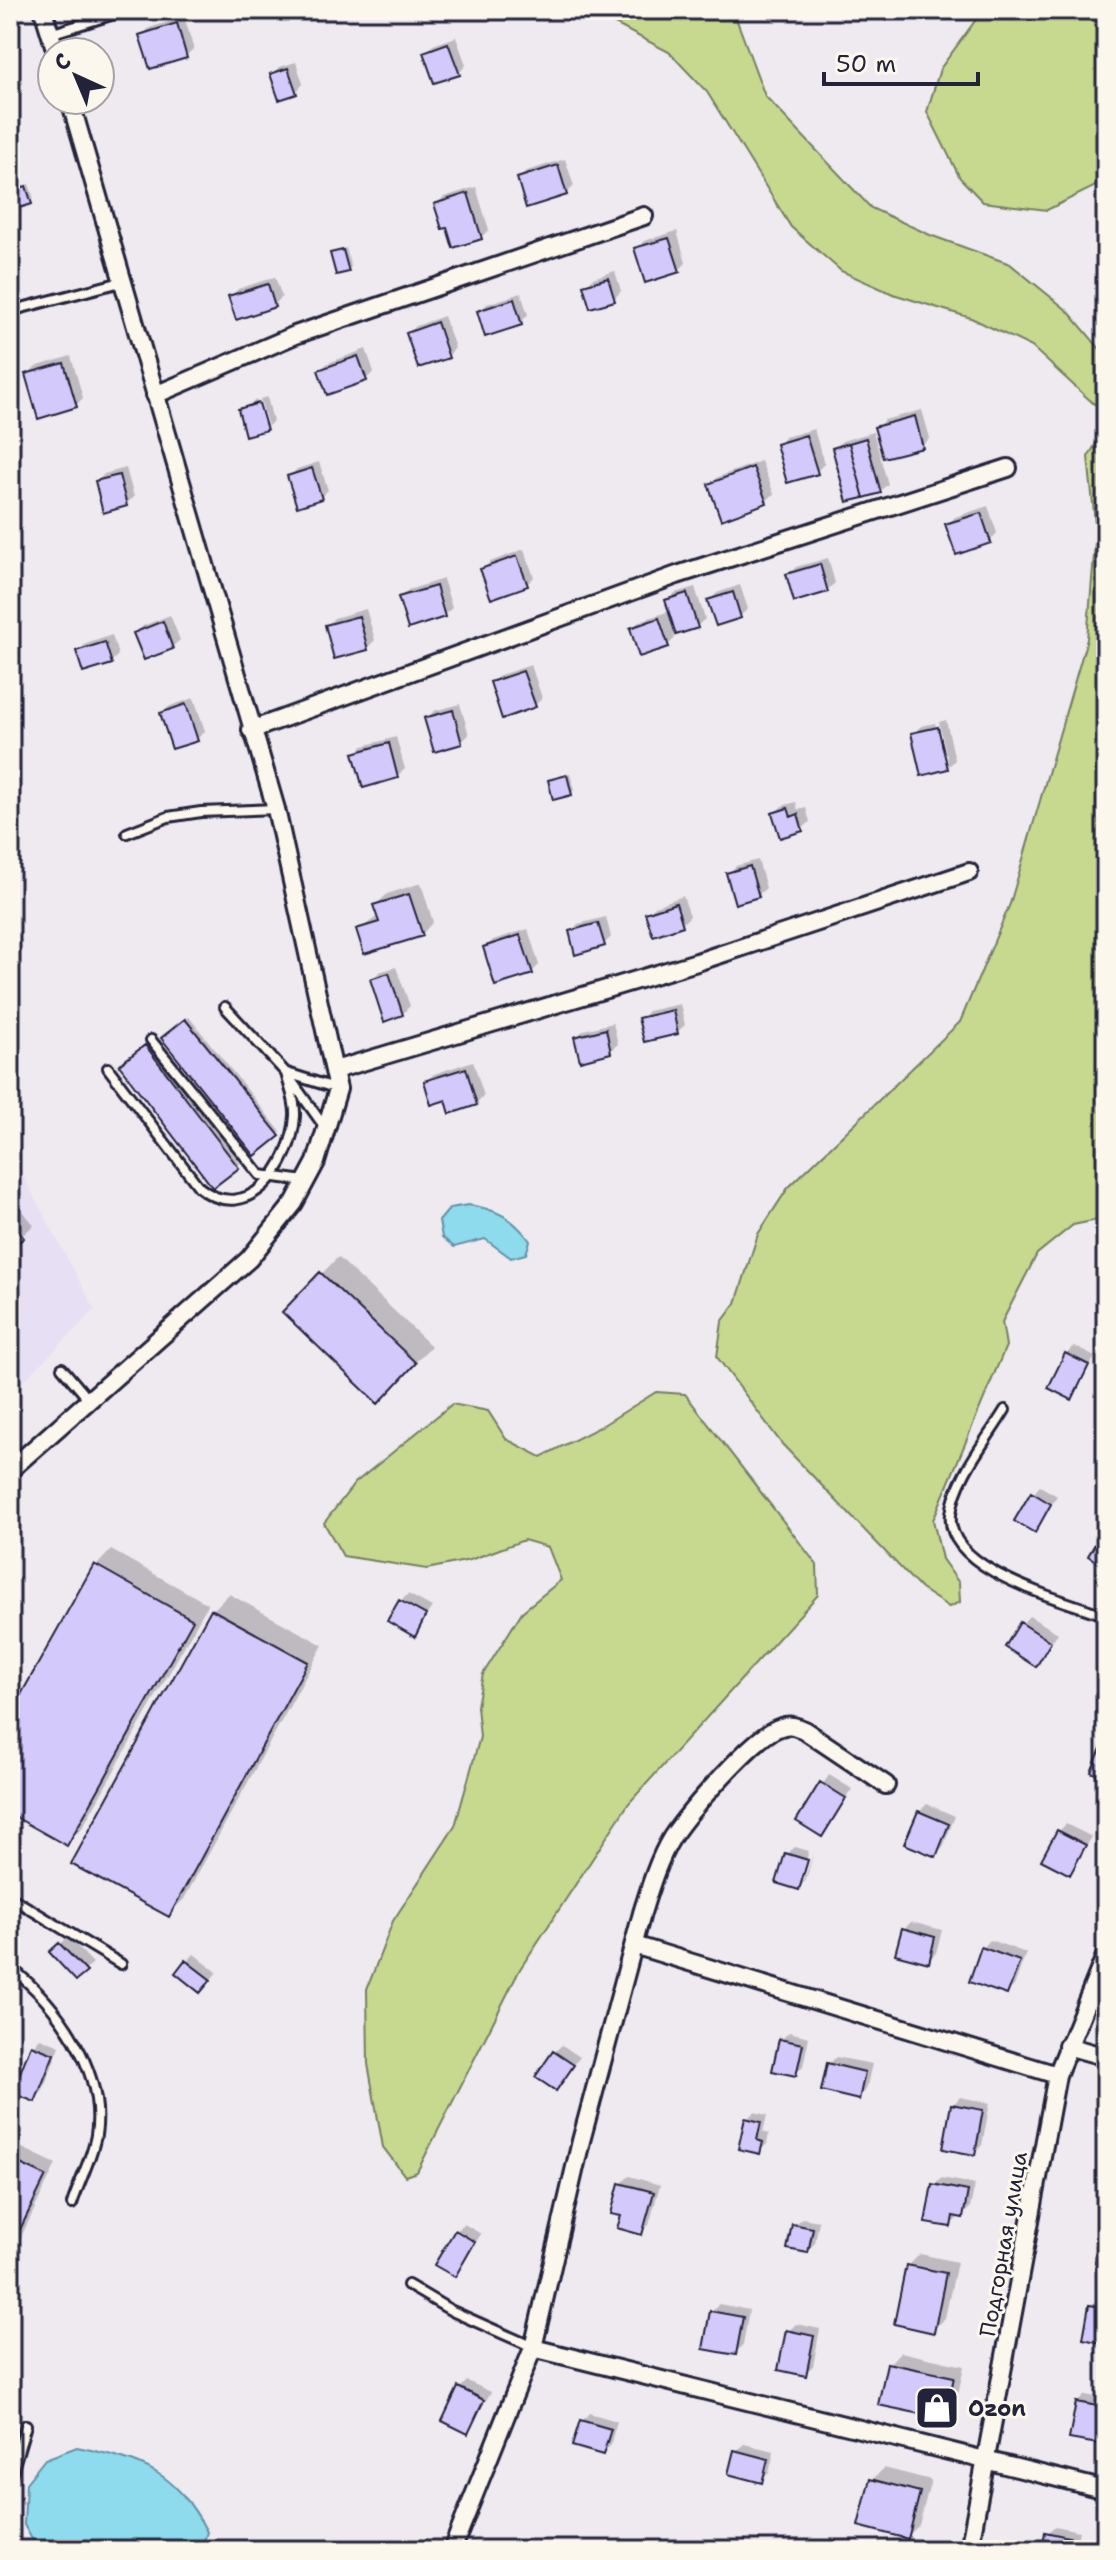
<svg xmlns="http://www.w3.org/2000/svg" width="1116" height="2560" viewBox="0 0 1116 2560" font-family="'Shantell Sans',sans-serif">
<rect width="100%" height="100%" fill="#efe9f0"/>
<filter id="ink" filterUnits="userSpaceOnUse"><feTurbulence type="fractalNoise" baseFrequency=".0125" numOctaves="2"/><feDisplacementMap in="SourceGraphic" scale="16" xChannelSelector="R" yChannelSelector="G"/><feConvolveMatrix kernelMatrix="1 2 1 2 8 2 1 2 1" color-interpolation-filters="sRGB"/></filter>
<g filter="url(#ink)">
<path fill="#e7dff3" d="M10 1152 95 1310 10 1394Z"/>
<path fill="#c6d98e" stroke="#747e64" stroke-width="2" d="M588 10H733L765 96 871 208 930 235 1010 264 1068 311 1106 356V403L1094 404 1032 347 971 318 893 294 841 271 791 227 707 92 669 52Z
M983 10H1106V181L1047 210 983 202 960 178 927 112 940 69Z
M1106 427V1214L1102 1219 1073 1225 1037 1254 1002 1322 1006 1346 933 1520 942 1559 959 1583 960 1602 949 1607 921 1589 782 1444 717 1357 722 1322 736 1303 758 1234 788 1188 960 1022 1010 904 1087 639 1096 532 1088 457Z
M656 1392 685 1394 817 1565 818 1595 629 1803 520 1969 417 2172 405 2176 383 2147 368 2064 367 1989 393 1921 455 1826 480 1737 477 1706 483 1674 522 1612 561 1580 548 1547 524 1540 470 1560 427 1569 343 1556 324 1523 355 1483 452 1404 488 1411 506 1439 541 1457 600 1427Z"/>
<path fill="#8ddbed" stroke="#6291a6" stroke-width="2" d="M468 1205C497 1209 513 1218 530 1241L526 1254 511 1258 485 1239 454 1247 442 1237 439 1221 450 1208Z
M77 2447C143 2461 175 2470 207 2532L201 2550H38L24 2525 26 2483 45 2459Z"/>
<path fill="#0003" d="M184 17 194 48 186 56 142 36 149 28Z
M456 37 466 65 459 73 426 53 433 45Z
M296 62 303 84 296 92 273 74 280 67Z
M12 84 18 108 10 116V85Z
M565 159 574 186 566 194 519 178 527 171Z
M29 184 34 199 10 209V191Z
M476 187 489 230 481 237 448 225 436 204 444 197Z
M677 231 686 263 679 270 636 249 644 241Z
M346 248 351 267 348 270 332 254Z
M615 271 621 291 614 299 586 286 593 278Z
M275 277 282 297 274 305 231 297 238 289Z
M521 293 528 315 520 323 479 312 487 304Z
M444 316 455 348 448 356 409 333 416 326Z
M366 349 374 372 366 379 320 370 328 363Z
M71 356 83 398 76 405 27 375 35 367Z
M267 397 273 421 266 428 240 410 256 400 263 426H268L260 399Z
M922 410 930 438 922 446 876 428 884 420Z
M814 429 824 464 816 472 778 444 785 437Z
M873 432 888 484 880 491 834 449 842 441Z
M761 461 774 494 766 501 710 485 718 477Z
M319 462 328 490 321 497 290 476 297 469Z
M126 468 134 497 126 504 97 482 104 474Z
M988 506 997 533 990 541 948 525 955 517Z
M524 549 534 577 526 585 483 569 490 562Z
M828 558 835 583 827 590 788 575 796 567Z
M443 579 452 608 444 615 400 598 408 590Z
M740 585 748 609 740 616 709 601 717 593Z
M695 587 705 619 697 626 674 634 675 638 668 645 632 628 640 621 670 611 667 601 675 593Z
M366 609 375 640 367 648 327 626 334 618Z
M170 615 180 640 172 647 135 633 143 626Z
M112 635 118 655 111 662 78 651 86 644Z
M531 665 542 698 534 706 492 683 500 675Z
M194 698 205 731 197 739 162 713 170 706Z
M460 704 469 735 461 742 426 719 434 711Z
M946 720 955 760 947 768 913 734 921 726 935 723 945 765H949L939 722Z
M396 737 405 769 397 776 355 754 363 746Z
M570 773 574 790 571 793 550 780Z
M796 802 798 810 806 808 810 822 802 829 774 814 782 806Z
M758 860 766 888 758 895 729 873 736 866Z
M421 883 433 922 422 934 359 930 379 915 375 906 387 894Z
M683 896 690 916 682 924 647 914 655 906Z
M606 917 611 937 604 944 571 932 578 924Z
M528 929 539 965 532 972 485 948 493 940Z
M396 967 410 1006 402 1014 372 980 379 972Z
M680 1004 685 1025 677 1032 641 1019 648 1011Z
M189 1017 281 1132 278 1135 167 1036Z
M613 1023 618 1044 610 1051 576 1037 584 1030Z
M149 1044 240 1163 237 1167 125 1062Z
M473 1061 484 1096 476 1103 447 1098 426 1081 434 1074Z
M10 1195 34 1225 10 1246Z
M338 1257 431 1346 378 1401 285 1312Z
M1074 1346 1095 1357 1071 1397 1067 1354Z
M1040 1486 1057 1496 1034 1530 1033 1494Z
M111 1550 208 1604 82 1828 66 1844 10 1812V1718L96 1566Z
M229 1594 323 1645 184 1899 168 1915 74 1863 213 1610Z
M408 1594 432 1607 414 1634 401 1601Z
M1029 1616 1058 1633 1035 1664 1022 1624Z
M829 1775 852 1789 822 1835 799 1821Z
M927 1804 955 1816 943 1847 935 1854 919 1812Z
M1066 1824 1092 1837 1070 1872 1058 1832Z
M795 1847 809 1851 800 1881H804L814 1852 806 1880 799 1888 787 1854Z
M911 1922 942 1930 936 1953 928 1961 904 1929Z
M68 1937 93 1963 76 1978 52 1952Z
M990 1940 1026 1953 1014 1986 1006 1993 983 1948Z
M194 1954 217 1972 208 1983 177 1972Z
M789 2032 809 2037 803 2066 795 2074 781 2040Z
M40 2038 60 2046 42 2092 34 2100 33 2046Z
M562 2045 580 2057 555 2089 554 2052Z
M836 2057 872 2064 866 2090 858 2098 829 2064Z
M960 2097 990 2103 982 2145 975 2153 953 2105Z
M754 2112 767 2115 763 2132 769 2134 767 2144 759 2152 747 2119Z
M14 2144 56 2164 10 2260V2148Z
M629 2176 660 2185 649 2225 641 2232 623 2215 621 2184Z
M941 2178 975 2184 970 2208 950 2225 934 2185Z
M802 2218 819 2221 815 2243 807 2251 794 2225Z
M464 2224 481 2234 455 2275 456 2231Z
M920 2254 957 2262 945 2318 933 2330 908 2266Z
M1098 2298 1106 2300V2342L1085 2338 1091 2306Z
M719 2304 749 2310 743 2345 735 2353 711 2312Z
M796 2324 820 2329 813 2366 805 2373 788 2332Z
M900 2352 964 2366 956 2404 944 2416 889 2364Z
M467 2381 491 2392 468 2431 460 2388Z
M1106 2387V2441L1104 2443 1077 2403 1085 2395 1101 2398Z
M589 2413 617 2421 610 2445 603 2453 582 2421Z
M744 2444 774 2451 769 2473 761 2480 736 2451Z
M884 2468 931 2480 919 2525 907 2537 872 2480Z
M1055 2526 1079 2531 1075 2550H1044L1047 2533Z
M496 2541 512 2550H487Z"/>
<path fill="#d4c9fb" stroke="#22223b" stroke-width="2" d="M177 23 187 58 150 69 139 35Z
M448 43 460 75 434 83 423 52Z
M288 68 297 94 279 100 270 74Z
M558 165 567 195 526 208 517 178Z
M26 186 32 204 10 211V192Z
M468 193 482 239 453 248 447 228 442 229 434 204Z
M669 238 680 272 645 283 634 248Z
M343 250 349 272 336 275 330 253Z
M608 278 615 301 590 308 583 285Z
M268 284 275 307 236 320 228 296Z
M514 299 522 325 485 337 477 311Z
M437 322 449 358 418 368 406 333Z
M358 356 367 381 327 395 318 370Z
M64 363 77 407 38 419 25 374Z
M259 403 267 430 245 436 238 409Z
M915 416 923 448 883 458 874 427Z
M806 435 818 474 787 483 776 444Z
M866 438 881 493 864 498 849 443Z
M849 443 864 498 847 502 832 448Z
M753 467 767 503 721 520 708 484Z
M312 468 322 499 297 507 287 476Z
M119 475 127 506 103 513 95 481Z
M981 513 991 543 956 555 945 524Z
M517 556 528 586 491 599 480 569Z
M820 564 828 592 794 602 786 574Z
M436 586 445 617 408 629 398 597Z
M733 592 741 618 716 626 707 600Z
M687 593 698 628 676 635 665 600Z
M359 616 368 650 334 659 325 625Z
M659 618 669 647 639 657 630 628Z
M163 621 173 649 144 660 133 633Z
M105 642 112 664 83 673 76 651Z
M523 671 536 707 502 719 490 682Z
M186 704 198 741 172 749 160 713Z
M453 710 462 744 434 752 424 718Z
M938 727 948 769 921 776 911 733Z
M389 743 398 778 363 788 353 753Z
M567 775 572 795 553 800 548 780Z
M788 808 791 817 798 814 803 831 780 838 772 813Z
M750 866 759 897 735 904 726 873Z
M409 894 423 936 364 954 356 929 379 922 373 905Z
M676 903 683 926 653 936 645 913Z
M598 923 605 946 575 955 569 931Z
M520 935 533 974 495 986 483 947Z
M389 973 403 1015 384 1022 370 979Z
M673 1010 678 1034 644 1042 638 1018Z
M185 1019 280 1136 255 1156 161 1038Z
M606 1029 611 1053 580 1061 574 1037Z
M145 1045 239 1168 213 1188 119 1065Z
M466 1068 477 1105 450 1114 446 1100 431 1105 424 1081Z
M10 1221 24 1238 10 1249Z
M320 1272 416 1363 378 1404 282 1312Z
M1065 1353 1089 1365 1072 1400 1048 1388Z
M1031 1492 1051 1504 1035 1533 1014 1521Z
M1106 1525V1567L1088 1556Z
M94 1564 193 1620 67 1846 10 1814V1714Z
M399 1600 426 1615 415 1637 387 1621Z
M211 1609 308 1662 169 1917 71 1864Z
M1020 1622 1051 1642 1036 1667 1005 1647Z
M1105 1739 1106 1740V1779L1091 1772Z
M820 1782 846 1798 822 1837 796 1821Z
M918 1811 949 1824 936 1857 904 1844Z
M1057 1830 1086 1845 1070 1875 1041 1860Z
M785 1853 808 1860 799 1890 776 1883Z
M902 1928 935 1937 929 1963 895 1954Z
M59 1943 87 1972 76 1981 49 1952Z
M981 1947 1020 1961 1007 1995 969 1982Z
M185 1960 211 1980 200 1993 175 1973Z
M779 2039 803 2044 796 2076 772 2071Z
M31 2045 54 2054 35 2102 12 2093Z
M553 2051 574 2065 556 2091 535 2077Z
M827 2063 865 2072 859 2100 821 2091Z
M951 2104 983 2110 975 2155 943 2149Z
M745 2118 761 2122 757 2140 763 2142 760 2154 738 2149Z
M10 2159 46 2176 10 2250Z
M619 2183 654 2192 642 2235 617 2228 621 2216 611 2214Z
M932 2184 968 2191 963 2218 953 2216 951 2227 925 2223Z
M792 2224 813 2228 808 2253 787 2249Z
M455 2230 475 2242 455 2277 434 2265Z
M1101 2234 1106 2235V2265L1095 2263Z
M906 2265 946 2273 934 2333 894 2324Z
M1104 2299 1106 2344 1083 2339 1089 2305 1103 2307Z
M710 2311 743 2317 736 2355 703 2349Z
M786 2330 814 2336 806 2376 778 2370Z
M887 2363 954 2377 945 2419 878 2405Z
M458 2387 484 2400 468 2434 442 2421Z
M1101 2389 1106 2390 1104 2445 1069 2439 1076 2402 1098 2406Z
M580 2420 611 2429 603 2455 572 2446Z
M734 2450 768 2459 762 2483 728 2474Z
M870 2479 920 2492 908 2539 858 2526Z
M1045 2532 1073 2538 1070 2550H1042Z"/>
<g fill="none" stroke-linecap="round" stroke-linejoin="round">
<g stroke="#22223b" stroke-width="14">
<path id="service" d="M50 34 127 10
M10 311 125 281
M127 833 168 817 201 812 276 809
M225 1007 286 1073 326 1129
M151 1040 260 1175 305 1181
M108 1068 199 1187C248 1227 292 1165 295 1116 296 1102 289 1086 286 1073
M287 1073 338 1089
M62 1368 90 1401
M1005 1410C987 1440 955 1478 951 1514 944 1571 1065 1600 1106 1616
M10 1897 121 1964
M10 1967C57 2004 106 2071 96 2135 92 2158 79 2182 72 2204
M408 2285 452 2311 533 2347
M10 2479 26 2425"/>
</g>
<g stroke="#22223b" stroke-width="22">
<path id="minor" d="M43 10 56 52
M155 395 295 335 644 216
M251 730 677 575 1008 468
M335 1070 697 962 969 872
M10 1470 249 1259 294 1203 316 1162 338 1089 276 809 70 100
M634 1945 1057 2075
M1067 2046 1106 2057
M533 2348 1106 2490
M452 2550 533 2348 581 2141 642 1913C650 1887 658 1860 672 1837 688 1813 755 1734 781 1727 790 1724 795 1726 804 1730L886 1785
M969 2550 1057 2075 1106 1954"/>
</g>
<use href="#service" stroke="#fbf7ec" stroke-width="8"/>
<use href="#minor" stroke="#fbf7ec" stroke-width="16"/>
</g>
</g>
<defs>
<g id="shop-square" transform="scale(2.3)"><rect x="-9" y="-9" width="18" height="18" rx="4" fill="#22223b" stroke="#fbf7ec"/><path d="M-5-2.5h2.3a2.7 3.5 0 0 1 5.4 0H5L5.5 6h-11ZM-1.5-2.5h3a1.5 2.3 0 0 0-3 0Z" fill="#fff"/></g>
</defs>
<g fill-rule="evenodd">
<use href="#shop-square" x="937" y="2408"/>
</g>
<g text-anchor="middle" stroke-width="6" stroke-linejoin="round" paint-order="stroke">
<g font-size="22" fill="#22223b" stroke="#fbf7ec">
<text transform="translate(1003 2244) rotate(-80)" y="8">Подгорная улица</text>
</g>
<g font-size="22" font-weight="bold" fill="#22223b" stroke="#fbf7ec" text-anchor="start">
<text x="968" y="2416">Ozon</text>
</g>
</g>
<rect width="1116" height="2560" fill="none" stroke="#fbf7ec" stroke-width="40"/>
<rect x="20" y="20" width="1076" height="2520" fill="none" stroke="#22223b" stroke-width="3" filter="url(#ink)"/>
<g transform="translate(76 76) rotate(316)"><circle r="38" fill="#fbf7ec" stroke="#a4a2a5" stroke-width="2"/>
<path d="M0-6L14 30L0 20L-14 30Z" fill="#22223b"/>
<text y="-12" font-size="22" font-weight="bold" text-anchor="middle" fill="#22223b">С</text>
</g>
<path d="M824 72v12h154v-12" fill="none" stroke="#22223b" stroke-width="4"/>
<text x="836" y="72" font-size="24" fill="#22223b" stroke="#fbf7ec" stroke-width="6" paint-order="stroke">50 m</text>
</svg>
